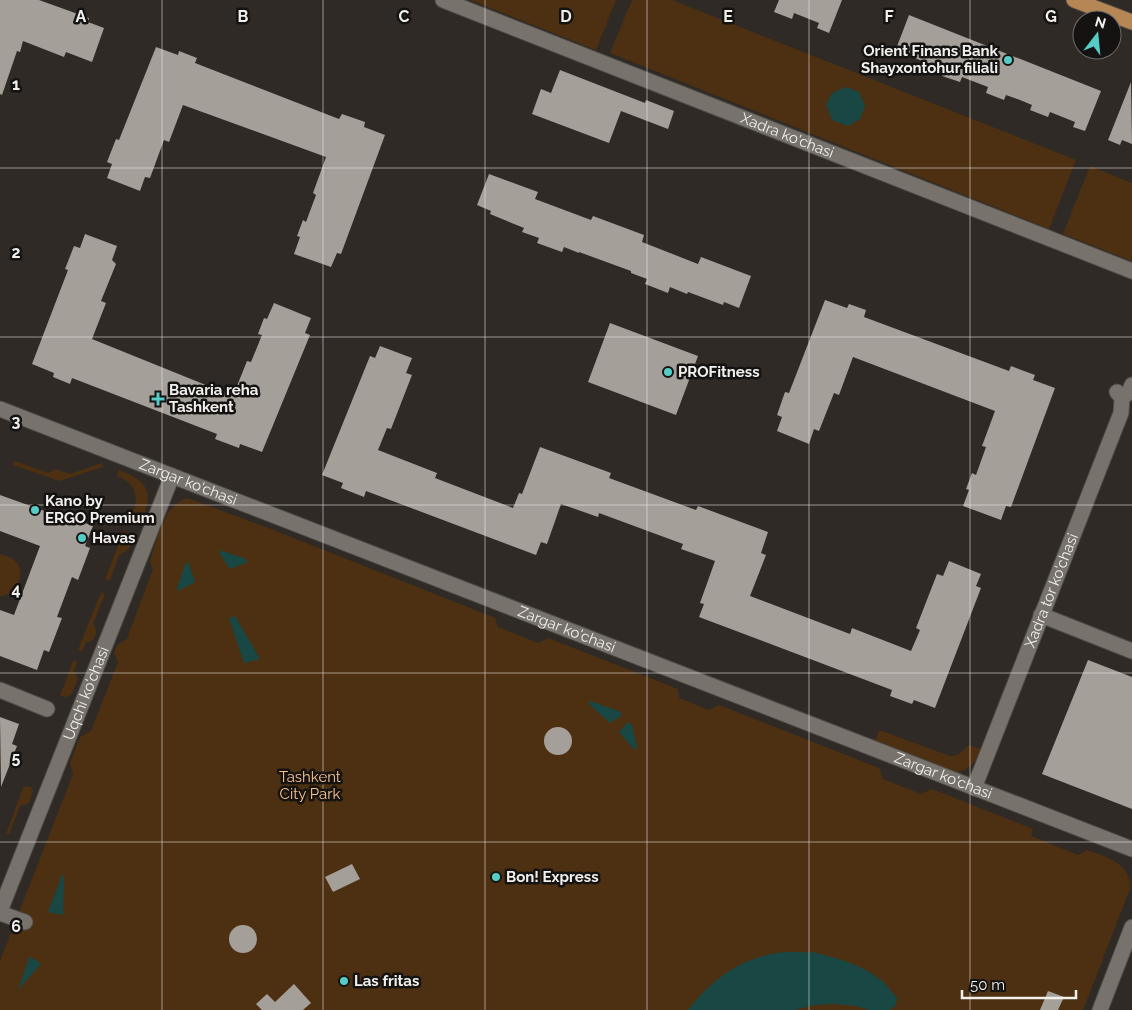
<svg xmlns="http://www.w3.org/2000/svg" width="1132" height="1010" viewBox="0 0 1132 1010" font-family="Raleway,sans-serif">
<rect width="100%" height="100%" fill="#2f2a26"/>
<path fill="#4d3011" d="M470 0H616L596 50Z
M632 0H672L1076 160 1049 229 610 53Z
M1090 166 1132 183V261L1063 234Z
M15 461 49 473 55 469 70 474 102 463 103 467 59 481 13 465Z
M119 470C151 482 153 493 141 523L131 519C138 500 140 485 117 476Z
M187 498 271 529 495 618 498 627 538 643 548 638 678 689 679 698 709 710 719 705 879 768 883 779 921 794 932 789 1033 829 1031 836 1078 855 1087 850C1106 857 1132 863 1130 889L1083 1010H0V961L73 774 70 763 80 737 91 731 118 662 114 653 117 645 127 639 153 569 150 561C157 540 163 505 187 498Z
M124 531 134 535 129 549 119 555 110 581 105 579Z
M0 554C5 556 11 557 15 561 28 573 16 596 0 596Z
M101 592 105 594 93 624C98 630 96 635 92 641L86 642 82 652 78 650Z
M73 661 77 662 74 671 78 679 71 695 66 697 60 696Z
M879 730 950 756 958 755 969 745 981 749C976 761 970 770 957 772L875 741Z
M26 786 31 787 33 791 29 803 20 806 9 835 6 834 23 788Z"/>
<path fill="#184744" d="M846 87 859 92 865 106 860 119 848 126 832 120 826 105 832 93Z
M220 550 246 559 248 562 230 569 219 553Z
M186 562 189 564 195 582 178 591 177 588Z
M235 616 260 659 244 663 229 618Z
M590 701 621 712V716L610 723 589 704Z
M628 722 632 725 637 747 636 750 631 746 619 732Z
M62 875H64L63 914 61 915 48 912Z
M812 952C837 958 861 964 881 980 887 985 892 992 897 998L896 1005 890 1010H869L856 1006 834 1004 814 1005 795 1010H688C711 980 739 959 777 953 789 951 801 953 812 952Z
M31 957 41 964 18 990 29 958Z"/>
<path fill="#a59f99" d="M0 0H39L89 18 88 22 104 28 92 62 66 52 64 57 23 41 20 52 17 51 2 95 0 94Z
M779 0H842L829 33 817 28 819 23 794 13 792 19 774 12Z
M909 15 1101 91 1085 131 1073 127 1075 122 1050 112 1048 117 1030 110 1032 105 1020 100 1006 95 1004 100 986 93 988 87 962 77 960 82 942 76 944 70 910 56 911 54 896 49Z
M156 47 178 55 179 51 197 58 195 63 339 119 342 114 365 122 364 127 385 135 341 254 337 253 331 267 294 254 300 237 297 236 303 220 306 222 316 195 313 193 326 157 183 105 169 142 164 140 150 178 145 177 140 191 107 178 112 164 107 162 116 139 119 140Z
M560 70 645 103 646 100 674 111 668 129 621 111 609 143 532 114 541 89 551 93Z
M1131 82 1132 144 1122 140 1120 145 1108 140Z
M489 174 538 192 535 199 591 220 593 216 644 235 642 242 698 264 701 257 751 276 739 308 724 302 723 305 688 292 687 294 670 287 668 293 645 284 647 279 631 273V271L579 252V253L564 247 562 252 537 243 539 238 522 232 524 228 490 214 491 211 477 205Z
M85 234 117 246 112 260 116 264 101 301 106 303 92 339 233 396 247 361 251 362 262 335 258 334 264 318 267 319 274 303 311 318 305 333 310 335 262 452 240 444 239 448 215 439 217 434 72 378 70 384 53 377 54 373 32 364 68 270 65 269 74 246 80 248Z
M825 300 847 308 849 304 866 310 864 317 1009 371 1011 366 1035 375 1033 380 1055 388 1011 507 1006 506 1001 520 963 506 969 490 966 489 972 473 976 475 986 447 982 446 995 411 853 357 839 395 834 393 819 431 814 429 809 444 777 431 782 417 777 415 785 392 789 393Z
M610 323 698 356 676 415 588 382Z
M380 346 412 358 406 373 412 375 391 429 387 428 378 450 437 473 435 478 513 508 519 493 522 494 540 447 611 473 609 478 696 510 698 506 768 532 761 553 766 555 750 596 850 634 852 628 911 651 920 630 916 628 937 574 943 576 949 561 981 574 976 586 981 588 935 708 914 700 912 704 890 696 892 690 699 617 704 604 700 603 715 561 681 549 683 544 599 513 598 517 561 504 547 544 541 542 536 555 366 491 364 497 341 488 343 483 322 475 370 356 375 358Z
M0 495 50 513 51 510 93 526 85 546 90 548 78 580 72 577 57 617 62 618 49 652 44 650 37 670 0 656V610L14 615 40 546 0 531Z
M1088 660 1132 677V809L1042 774Z
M0 717 19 724 12 744 17 746 1 787Z
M544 741a14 14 0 1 1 28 0a14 14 0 1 1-28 0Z
M352 864 360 879 333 892 325 877Z
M229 939a14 14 0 1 1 28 0a14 14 0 1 1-28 0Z
M294 984 311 1003 303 1010H262L256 1004 267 994 275 1002Z
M1048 991 1064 997 1058 1010H1040Z"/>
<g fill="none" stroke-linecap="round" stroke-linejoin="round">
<g stroke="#4c4844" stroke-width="17">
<g id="minor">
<path id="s1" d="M443 0 1132 271"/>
<path d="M1122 398 1129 392 1132 385"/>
<path id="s2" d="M0 409 1132 849"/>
<path d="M1041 615 1132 651"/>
<path d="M0 690 47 709"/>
<path id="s3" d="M974 788 1121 413 1122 398 1117 392"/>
<path id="s4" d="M0 911 172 476"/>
<path d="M0 913 25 922"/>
<path d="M1100 1010 1132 927"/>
</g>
</g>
<g stroke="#4c4844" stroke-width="17">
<path id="major" d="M1074 0 1132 22"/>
</g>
<use href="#minor" stroke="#77726c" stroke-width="15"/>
<use href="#major" stroke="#b68654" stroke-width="15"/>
</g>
<path fill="none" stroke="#f2efec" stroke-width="1" stroke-opacity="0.55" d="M162 0V1010M323 0V1010M485 0V1010M647 0V1010M809 0V1010M970 0V1010M0 168H1132M0 337H1132M0 505H1132M0 673H1132M0 842H1132"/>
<g fill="#55cdc6" stroke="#151311" stroke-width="2">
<circle cx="1008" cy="60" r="5"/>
<circle cx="668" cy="372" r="5"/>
<path d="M155.5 391.5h5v5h5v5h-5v5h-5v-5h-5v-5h5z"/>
<circle cx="35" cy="510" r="5"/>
<circle cx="82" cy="538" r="5"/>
<circle cx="496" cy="877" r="5"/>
<circle cx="344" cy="981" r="5"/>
</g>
<g text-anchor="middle" stroke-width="5" stroke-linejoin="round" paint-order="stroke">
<g font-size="15" font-weight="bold" fill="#f2efec" stroke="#151311" text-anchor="start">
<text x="998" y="56" text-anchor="end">Orient Finans Bank<tspan x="998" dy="17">Shayxontohur filiali</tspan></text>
<text x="678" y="377">PROFitness</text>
<text x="169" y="395">Bavaria reha<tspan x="169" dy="17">Tashkent</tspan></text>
<text x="45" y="506">Kano by<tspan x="45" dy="17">ERGO Premium</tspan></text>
<text x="92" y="543">Havas</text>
<text x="506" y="882">Bon! Express</text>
<text x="354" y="986">Las fritas</text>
</g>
<g font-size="15" fill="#f2efec" stroke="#151311">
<text dy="5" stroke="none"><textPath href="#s1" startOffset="370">Xadra ko'chasi</textPath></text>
<text dy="5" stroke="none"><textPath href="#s2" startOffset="202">Zargar ko'chasi</textPath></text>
<text dy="5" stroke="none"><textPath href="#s3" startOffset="212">Xadra tor ko'chasi</textPath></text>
<text dy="5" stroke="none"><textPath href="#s2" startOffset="608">Zargar ko'chasi</textPath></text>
<text dy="5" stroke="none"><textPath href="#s4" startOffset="234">Uqchi ko'chasi</textPath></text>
<text dy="5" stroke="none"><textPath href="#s2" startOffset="1012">Zargar ko'chasi</textPath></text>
</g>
<g font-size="15" fill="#fbc38e" stroke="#151311">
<text x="310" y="782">Tashkent<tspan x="310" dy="17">City Park</tspan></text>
</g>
</g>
<g font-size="16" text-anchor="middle" font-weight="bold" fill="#f2efec" stroke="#151311" stroke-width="5" stroke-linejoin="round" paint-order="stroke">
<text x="81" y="22">A</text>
<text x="243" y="22">B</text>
<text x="404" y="22">C</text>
<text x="566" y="22">D</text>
<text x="728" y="22">E</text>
<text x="889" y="22">F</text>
<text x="1051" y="22">G</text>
<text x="16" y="90">1</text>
<text x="16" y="258">2</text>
<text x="16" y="427">3</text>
<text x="16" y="595">4</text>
<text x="16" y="763">5</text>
<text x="16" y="932">6</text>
</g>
<g transform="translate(1097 35) rotate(16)"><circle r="24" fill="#151311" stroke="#6d6b69"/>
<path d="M0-4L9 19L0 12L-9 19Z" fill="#55cdc6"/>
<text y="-8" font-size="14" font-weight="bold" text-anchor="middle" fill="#f2efec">N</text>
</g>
<path d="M962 990v8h114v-8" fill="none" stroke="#f2efec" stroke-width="2.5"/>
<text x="970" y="990" font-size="15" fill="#f2efec" stroke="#151311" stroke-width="4" paint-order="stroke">50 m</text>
</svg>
